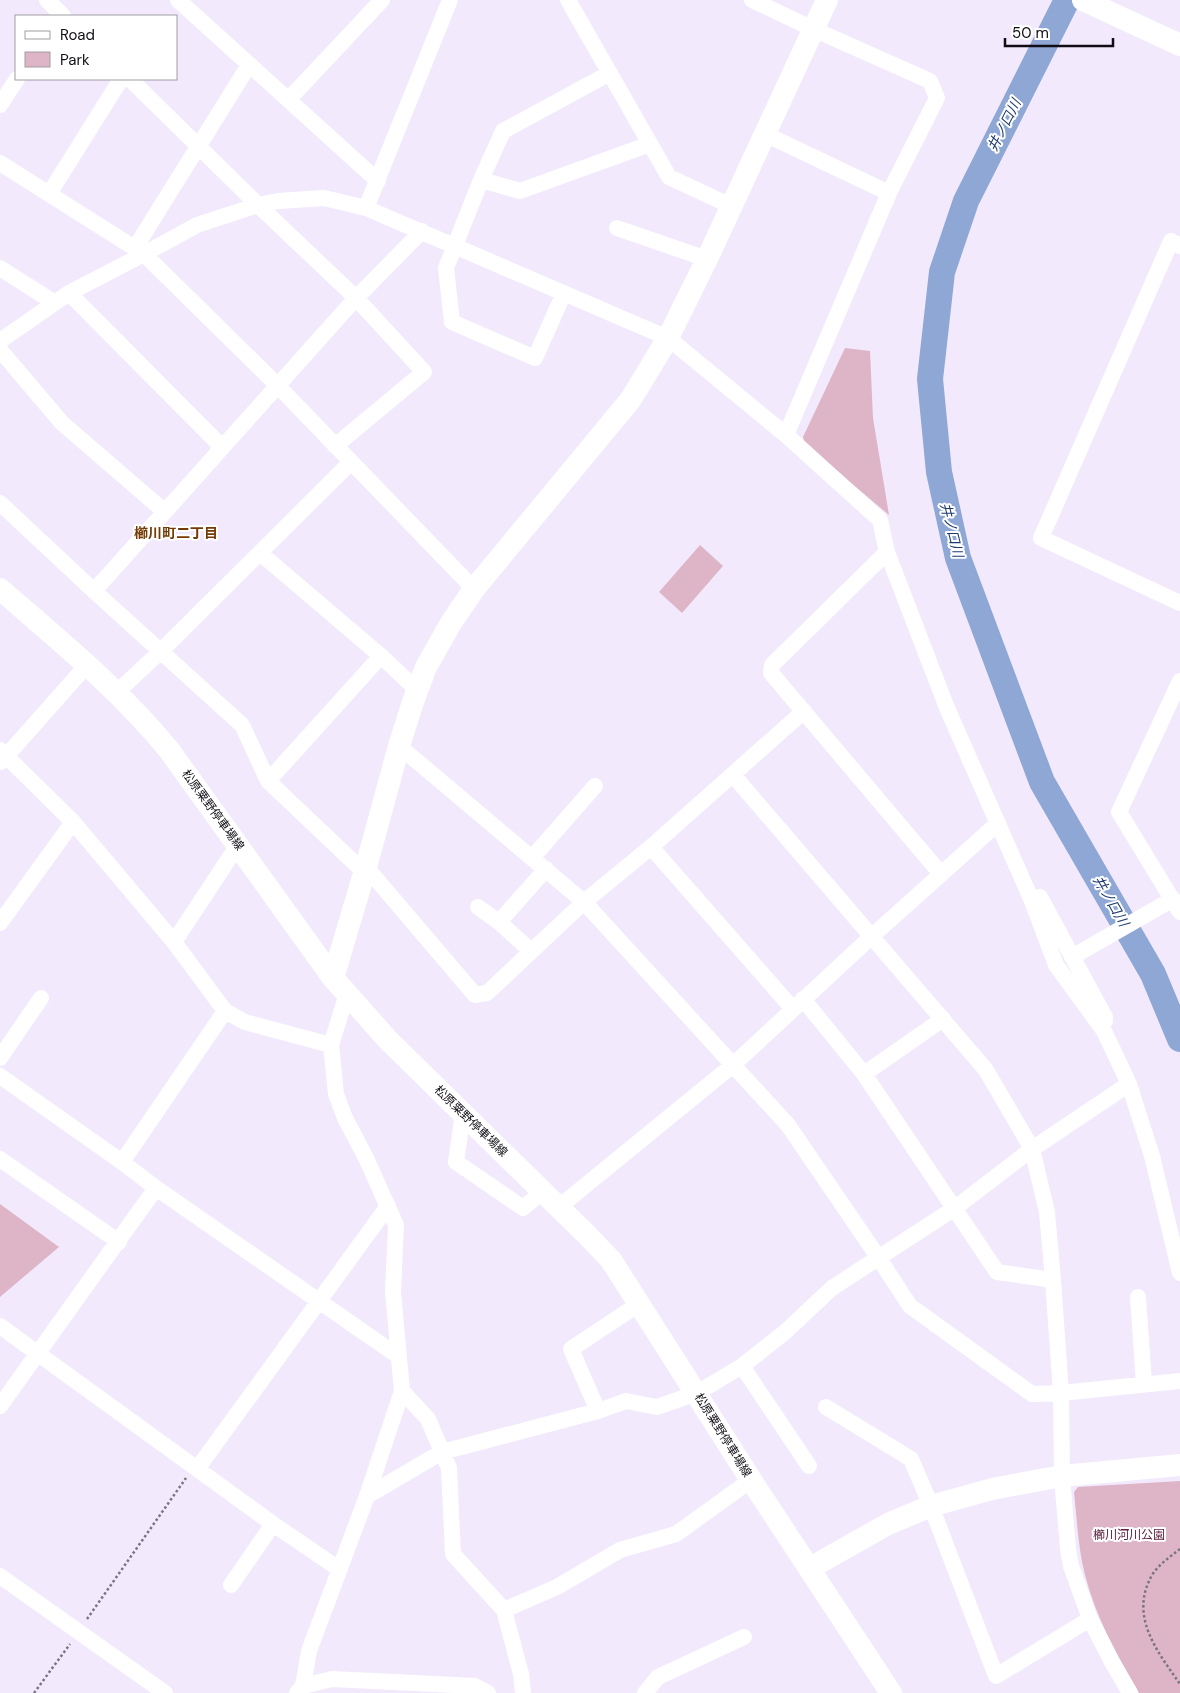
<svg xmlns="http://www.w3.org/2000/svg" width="1180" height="1693" viewBox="0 0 1180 1693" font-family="'DM Sans','Noto Sans JP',sans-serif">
<rect width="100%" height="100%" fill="#f2e9fd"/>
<path fill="#deb5c7" d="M845 348 870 351 873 418 889 515 805 444 803 437Z
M700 545 723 566 682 613 659 592Z
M0 1204 59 1247 0 1297Z
M1180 1481V1693H1139C1117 1655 1096 1618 1085 1575 1078 1548 1077 1519 1074 1492L1078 1487Z"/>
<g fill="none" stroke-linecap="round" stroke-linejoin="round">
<path stroke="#8fa7d4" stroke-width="26" d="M1067 0 966 201 942 272 930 379 939 472 958 558 1042 782 1153 974 1180 1039"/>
<path stroke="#7a7481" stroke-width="2.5" stroke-dasharray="2.5 2.5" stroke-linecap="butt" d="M1180 1549C1171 1556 1161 1563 1154 1572 1127 1614 1157 1651 1180 1684
M87 1619 186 1478
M34 1693 70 1644"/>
<path stroke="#fff" stroke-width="16" d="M47 0 63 16
M178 0 378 181
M568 0 669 177 731 206
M752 0 813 29 930 81 937 98 889 193 786 435
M130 79 258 205 356 298 424 372 335 446
M288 100 382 0
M0 105 17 79
M765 134 889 193
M0 163 144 254 277 385 474 589
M481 180 520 191 650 144
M49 194 121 79
M366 208 450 0
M617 228 707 259
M1180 246 1171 241 1041 538 1180 603
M135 248 249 65
M0 268 55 303
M69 293 222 447
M564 293 535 358 452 322 446 268 481 180 503 131 610 73
M0 341 69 293 144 254 197 225 258 205 278 201 324 198 366 208 668 338 786 435 880 520 887 552 947 708 1032 901 1056 965 1104 1031 1129 1084 1152 1156 1180 1273
M0 350 62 423 164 511
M0 503 94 591 242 725 268 781 364 872
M887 552 772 665 771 673 941 874
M260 553 381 656 417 690
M94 591 356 298 422 231
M1180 681 1119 812 1180 912
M116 693 161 651 351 462
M399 746 584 902 733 1065 788 1125 878 1257 910 1306 1032 1394 1061 1393 1180 1381
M0 750 73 822 174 942 225 1011 245 1022 331 1045
M1 762 87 665
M733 775 986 1070 1032 1149 1047 1212 1053 1280 1061 1393 1062 1476 1068 1549 1071 1566 1090 1619 1112 1662 1130 1693
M268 781 381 656
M651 847 793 1009
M532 858 595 786
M366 867 475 995 487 993 584 902 651 847 804 711
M1036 899 1040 897 1105 1017V1021
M478 907 499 922 531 951
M499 922 546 869
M0 923 73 822
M174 942 238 845
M1072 957 1173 899
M803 999 864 1074 997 1272 1053 1280
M0 1058 41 998
M864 1074 943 1019
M0 1076 122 1162 156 1188 398 1356
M463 1114 456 1162 523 1208 543 1191
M0 1159 119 1242
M122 1162 225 1011
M559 1207 733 1065 871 937 997 824
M1138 1297 1144 1384
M0 1326 273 1524 339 1569
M742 1366 809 1466
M402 1391 428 1419 449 1468 453 1554 504 1610 521 1674 523 1693
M0 1406 156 1188
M826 1407 911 1459 931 1506 996 1676 1090 1619
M598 1411 571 1349 639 1304
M197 1469 388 1206
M367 1496 442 1452 598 1411 626 1401 657 1407 697 1393 742 1366 784 1333 832 1288 955 1208 1032 1149 1129 1084
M0 1576 165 1693
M231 1585 273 1524
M504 1610 557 1587 620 1550 676 1534 751 1480
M303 1686 332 1679 475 1686 488 1693
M297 1693 303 1686 309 1651 367 1496 402 1391 393 1292 396 1225 366 1158 345 1118 336 1094 331 1045 347 994
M645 1693 658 1677 744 1637"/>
<path stroke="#fff" stroke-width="22" d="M1083 0 1180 45
M0 589C59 640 120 690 169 750L333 978 388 1040 587 1235 611 1260 751 1480 891 1693
M333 978 366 867 399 746 413 702 426 667 451 623 474 589 631 399 668 338 707 259 827 0
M810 1568 888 1524 931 1506 992 1489 1062 1476 1180 1465"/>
</g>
<g text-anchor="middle" stroke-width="4" stroke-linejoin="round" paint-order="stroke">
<g font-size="12" fill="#110d15" stroke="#fff">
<text transform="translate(213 810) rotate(54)" y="4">松原粟野停車場線</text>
<text transform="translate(471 1121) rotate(44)" y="4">松原粟野停車場線</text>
<text transform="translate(723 1435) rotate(58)" y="4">松原粟野停車場線</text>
</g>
<g font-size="12" fill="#5f2042" stroke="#fff">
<text x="1129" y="1539">櫛川河川公園</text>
</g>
<g font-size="14" font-style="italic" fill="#1e3a71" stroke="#fff">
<text transform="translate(1004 125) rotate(-63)" y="5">井ノ口川</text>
<text transform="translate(952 530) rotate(76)" y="5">井ノ口川</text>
<text transform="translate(1111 901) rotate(60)" y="5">井ノ口川</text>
</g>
<g font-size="14" font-weight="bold" fill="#743a04" stroke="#fff">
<text x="176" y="538">櫛川町二丁目</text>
</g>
</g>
<rect x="15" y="15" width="162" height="65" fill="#ffffff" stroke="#a09ea1"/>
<rect x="25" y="31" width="25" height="8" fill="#ffffff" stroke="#a09ea1"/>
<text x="60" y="40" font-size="15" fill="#110d15">Road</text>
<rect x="25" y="52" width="25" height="15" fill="#deb5c7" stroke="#a09ea1"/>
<text x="60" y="65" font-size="15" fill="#110d15">Park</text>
<path d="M1005 38v8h108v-8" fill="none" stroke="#110d15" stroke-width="2.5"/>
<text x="1012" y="38" font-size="15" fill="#110d15" stroke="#ffffff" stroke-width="4" paint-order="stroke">50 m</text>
</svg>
